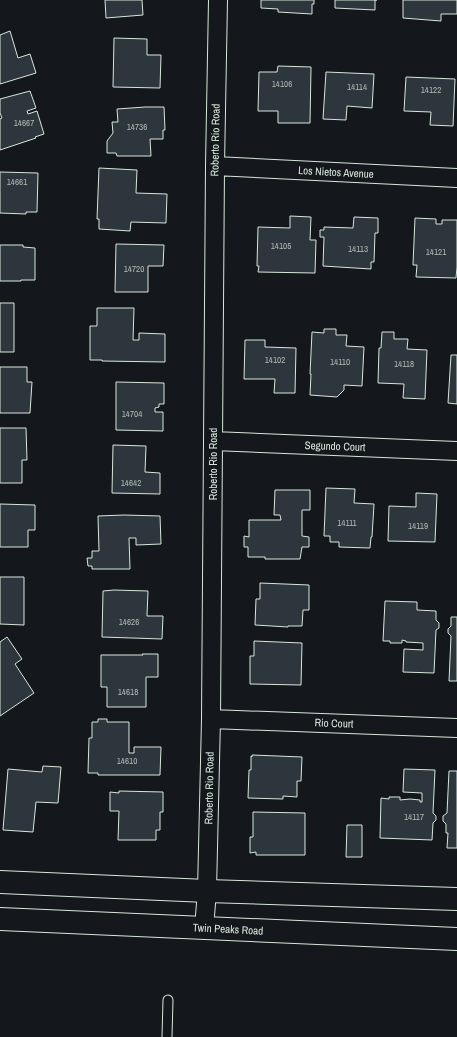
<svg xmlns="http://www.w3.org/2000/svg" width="457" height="1037" viewBox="0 0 457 1037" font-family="'Archivo Narrow',sans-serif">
<rect width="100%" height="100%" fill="#14181c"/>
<path fill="#2c363c" stroke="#d8e6dc" d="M105 0H142L143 15 106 18Z
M261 0H314V4H312V14L278 12V9L261 8Z
M335 0H377H375V10L335 8Z
M403 0H457V14H441V21L403 18Z
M10 31 18 58 30 54 36 73 0 84V35Z
M114 38 147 39V55H161L160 88 113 87Z
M278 66 311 67 310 123H278V111H258L259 72H277Z
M326 72 374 74 372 108 347 106 346 120 323 119Z
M406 77 455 79 453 126 430 125 431 112 404 111Z
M30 91 36 108 27 111 28 114 37 111 44 134 35 137 36 138 0 150V119L2 118 0 113V99Z
M145 107H164L165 130H163V139H150L151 156H117L116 153H107V141L113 133 112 122H118L117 109Z
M99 168 137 170 136 193 167 194 166 223 131 222 130 231 99 229V219H97Z
M0 172 38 173 37 212H26V214L0 213Z
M290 216 311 217 310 240H316L315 273 258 272 259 266H257L258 227 290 228Z
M354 217 378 218V233H375L374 262H371V269L323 266 324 237H320V230H324V227L353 228Z
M415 218 436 219V224H442V220H457V267L456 278 416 277 417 265H413Z
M116 244 164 245 163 266H148V292H115Z
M0 245H23V247L35 248V280H21V281H0Z
M0 303H14V352H0Z
M97 308H134L133 340H139V333L165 334V362L102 361V360H90V326H97Z
M324 329H336V335H347L346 346 364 347 362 386 344 385V390L337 397 310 395 311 374H310L312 332 324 333Z
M382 332H394V339H408L407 349 427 350 425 399 403 398 404 384 378 383 379 348H381Z
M245 340H265V347L296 348 295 393H274L275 379H244Z
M451 355H457V404L448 403Z
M0 367H27V382H32L30 413H0Z
M116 382 164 383V404H159V407L155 408V412H163V431L116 430Z
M0 428H26L27 460H22V483H0Z
M113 445 146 446 145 472 160 473V494L112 493Z
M326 488 355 489 354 503 374 504 372 537H371L370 548 339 547V542H330V536H324Z
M275 490H310V510H302V536L309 537V547H302L300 559H265V557H248V547H244V536L249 537V520H281L280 515H274Z
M416 493 437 494 435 542 388 541 389 506 416 507Z
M0 504 35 505V530H28V547H0Z
M124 515 160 516 161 544 136 545V538H129L130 569H92V566H88L87 558H92V551H99L98 516Z
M0 577H24V625L0 624Z
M260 583 309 585V610H303L302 626H288V627L255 625 256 599H260Z
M114 590 148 591 147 616H163L162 639 102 637 103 591Z
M385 601 417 602V610L436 611V620L439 623V628L436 630 434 673 403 672 404 649 423 650V643L406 642V641L402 640V643H390V641H383Z
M451 617H457V681H449L451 636 448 633V629L451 626Z
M7 637 22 659 15 664 34 693 0 716V642Z
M254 641 302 643 301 685 250 684V656H254Z
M142 654H158V677H146V707H107V687H101V655H143Z
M98 719H107V722H129V753H134V747H161L160 775H98V773H88L89 738H92V722H98Z
M252 755 302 757 301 781H297V797L283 796V799L248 798 249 770H251V756L252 757Z
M43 766 61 767 58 803 36 802 33 832 3 830 8 769 42 772Z
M404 769 435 770 433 813 436 816V820L433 823 432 840 380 838 381 798 389 799V797H400V800L410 799 420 800V802H422V793L403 792Z
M449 771H457V848H447L448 833H446V824L443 821V816L447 813Z
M119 791 163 792V812H160V830H156V840H118L119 811H110V792L119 793Z
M253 812 305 813V855H256V852L250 853V837H253Z
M347 825H362V857H346Z"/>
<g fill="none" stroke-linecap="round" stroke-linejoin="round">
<g stroke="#d8e6dc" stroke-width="11">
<path id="lane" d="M167 1037 168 1000"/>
</g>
<g stroke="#d8e6dc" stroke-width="20">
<path id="street" d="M215 166 457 178
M213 441 457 451
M211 719 457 728
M204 928 207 891 211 719 215 166 218 0"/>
</g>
<g stroke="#d8e6dc" stroke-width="24">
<path id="primary" d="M0 882 207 891 457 899
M0 919 457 939"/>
</g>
<use href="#lane" stroke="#14181c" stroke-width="9"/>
<use href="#street" stroke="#14181c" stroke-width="18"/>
<use href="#primary" stroke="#14181c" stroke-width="22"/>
</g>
<g text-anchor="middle" stroke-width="3" stroke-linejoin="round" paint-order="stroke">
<g font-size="9" fill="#adbab4">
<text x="282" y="87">14106</text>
<text x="357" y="90">14114</text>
<text x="431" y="93">14122</text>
<text x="24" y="126">14667</text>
<text x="137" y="130">14736</text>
<text x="17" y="185">14661</text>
<text x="281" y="249">14105</text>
<text x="358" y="252">14113</text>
<text x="436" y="255">14121</text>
<text x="134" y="272">14720</text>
<text x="275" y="363">14102</text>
<text x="340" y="365">14110</text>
<text x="404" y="367">14118</text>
<text x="132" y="417">14704</text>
<text x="131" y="486">14642</text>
<text x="347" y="526">14111</text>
<text x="418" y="529">14119</text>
<text x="129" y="625">14626</text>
<text x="128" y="695">14618</text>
<text x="127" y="764">14610</text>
<text x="414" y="820">14117</text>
</g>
<g font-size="11" fill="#d8e6dc" stroke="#14181c">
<text transform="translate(215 140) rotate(-89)" y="4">Roberto Rio Road</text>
<text transform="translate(336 172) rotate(3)" y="4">Los Nietos Avenue</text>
<text transform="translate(335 446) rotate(2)" y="4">Segundo Court</text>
<text transform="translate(213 464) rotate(-90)" y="4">Roberto Rio Road</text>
<text transform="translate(334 723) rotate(2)" y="4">Rio Court</text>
<text transform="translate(209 788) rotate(-89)" y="4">Roberto Rio Road</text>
<text transform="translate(228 929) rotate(3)" y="4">Twin Peaks Road</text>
</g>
</g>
</svg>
